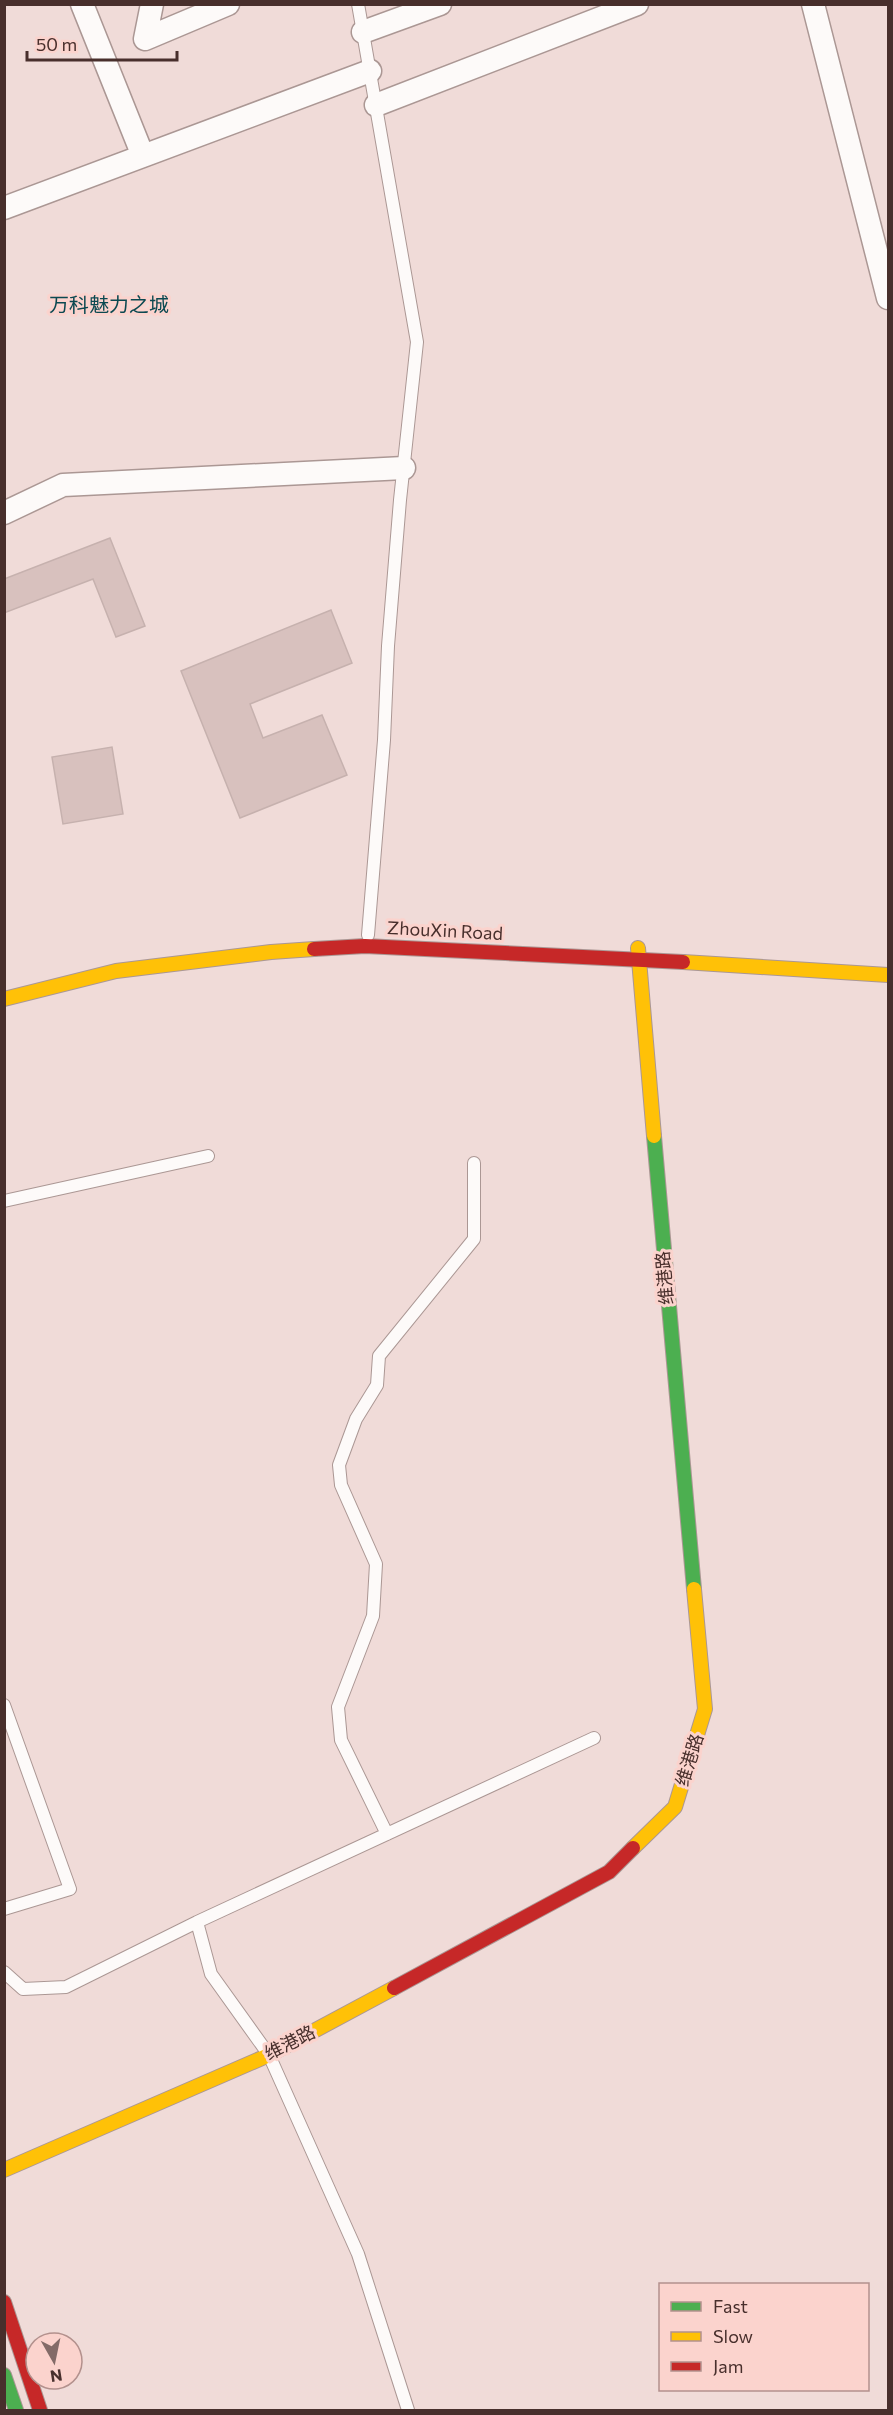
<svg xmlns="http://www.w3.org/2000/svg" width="893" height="2415" viewBox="0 0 893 2415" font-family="Commissioner,'Noto Sans SC',sans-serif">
<rect width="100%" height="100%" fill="#f0dbd8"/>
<path fill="#d8c1be" stroke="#c6b1ae" stroke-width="1.5" d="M110 538 145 626 116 637 93 579 4 613V579Z
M331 610 352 663 250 704 263 738 322 715 347 775 240 818 181 671Z
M112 747 123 814 63 824 52 757Z"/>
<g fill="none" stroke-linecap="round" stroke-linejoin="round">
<g stroke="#ab9794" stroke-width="14">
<path id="lane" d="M358 4 417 342 400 500 388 646 384 740 368 935
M4 1201 208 1156
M4 1705 70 1889 4 1909
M387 1834 341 1740 338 1707 373 1616 376 1564 341 1485 339 1465 356 1419 377 1385 379 1356 474 1239V1163
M197 1922 594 1738
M4 1972 23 1989 66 1987 197 1922 211 1974 269 2055 358 2254 408 2410"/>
</g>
<g stroke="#ab9794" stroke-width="25">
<path id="street" d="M82 4 143 156
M152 4 145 39 228 4
M813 4 888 298
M363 32 440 4
M376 105 637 4
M4 208 370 71
M4 513 63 485 404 468"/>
</g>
<g stroke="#ab9794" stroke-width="16">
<path id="fast" d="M654 1136 694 1589
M4 2375 16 2410"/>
</g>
<g stroke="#ab9794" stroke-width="16">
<path id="slow" d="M638 948 654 1136
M683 962 888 975
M4 999 116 971 271 952 314 949
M633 1848 675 1807 705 1709 694 1589
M4 2170 269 2055 394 1988"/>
</g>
<g stroke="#ab9794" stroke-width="16">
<path id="jam" d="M314 949 365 946 683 962
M394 1988 609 1872 633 1848
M4 2302 40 2410"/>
</g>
<use href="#lane" stroke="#fdfaf9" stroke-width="12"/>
<use href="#street" stroke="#fdfaf9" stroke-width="22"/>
<use href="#fast" stroke="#4caf50" stroke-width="14"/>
<use href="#slow" stroke="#ffc107" stroke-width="14"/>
<use href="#jam" stroke="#c62828" stroke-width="14"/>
</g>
<g text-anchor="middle" stroke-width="6" stroke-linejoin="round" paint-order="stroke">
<g font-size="18" fill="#482f2c" stroke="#fbd3cd">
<text transform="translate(445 931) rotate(3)" y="6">ZhouXin Road</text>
<text transform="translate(665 1278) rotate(-95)" y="6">维港路</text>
<text transform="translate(690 1760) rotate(-73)" y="6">维港路</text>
<text transform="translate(290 2043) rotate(-27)" y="6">维港路</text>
</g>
<g font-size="20" fill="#0b4951" stroke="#fbd3cd">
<text x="109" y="312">万科魅力之城</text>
</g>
</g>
<rect width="893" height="2415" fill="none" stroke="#482f2c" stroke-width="12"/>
<rect x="659" y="2283" width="210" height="108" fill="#fbd3cd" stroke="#b3918d" stroke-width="1.5"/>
<rect x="671" y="2302" width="30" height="9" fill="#4caf50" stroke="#b3918d" stroke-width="1.5"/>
<text x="713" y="2313" font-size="18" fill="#482f2c">Fast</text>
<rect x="671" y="2332" width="30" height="9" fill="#ffc107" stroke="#b3918d" stroke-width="1.5"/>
<text x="713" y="2343" font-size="18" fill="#482f2c">Slow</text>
<rect x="671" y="2362" width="30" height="9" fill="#c62828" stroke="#b3918d" stroke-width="1.5"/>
<text x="713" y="2373" font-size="18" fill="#482f2c">Jam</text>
<g transform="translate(54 2361) rotate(171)"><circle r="28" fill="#fbd3cd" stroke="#b3918d" stroke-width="1.5"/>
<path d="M0-4.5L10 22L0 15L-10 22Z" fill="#836b68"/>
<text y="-9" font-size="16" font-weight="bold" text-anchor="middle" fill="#482f2c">N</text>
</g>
<path d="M27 51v9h150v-9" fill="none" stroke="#482f2c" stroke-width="3"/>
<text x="36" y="51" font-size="18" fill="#482f2c" stroke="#fbd3cd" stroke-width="4.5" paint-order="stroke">50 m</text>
</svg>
